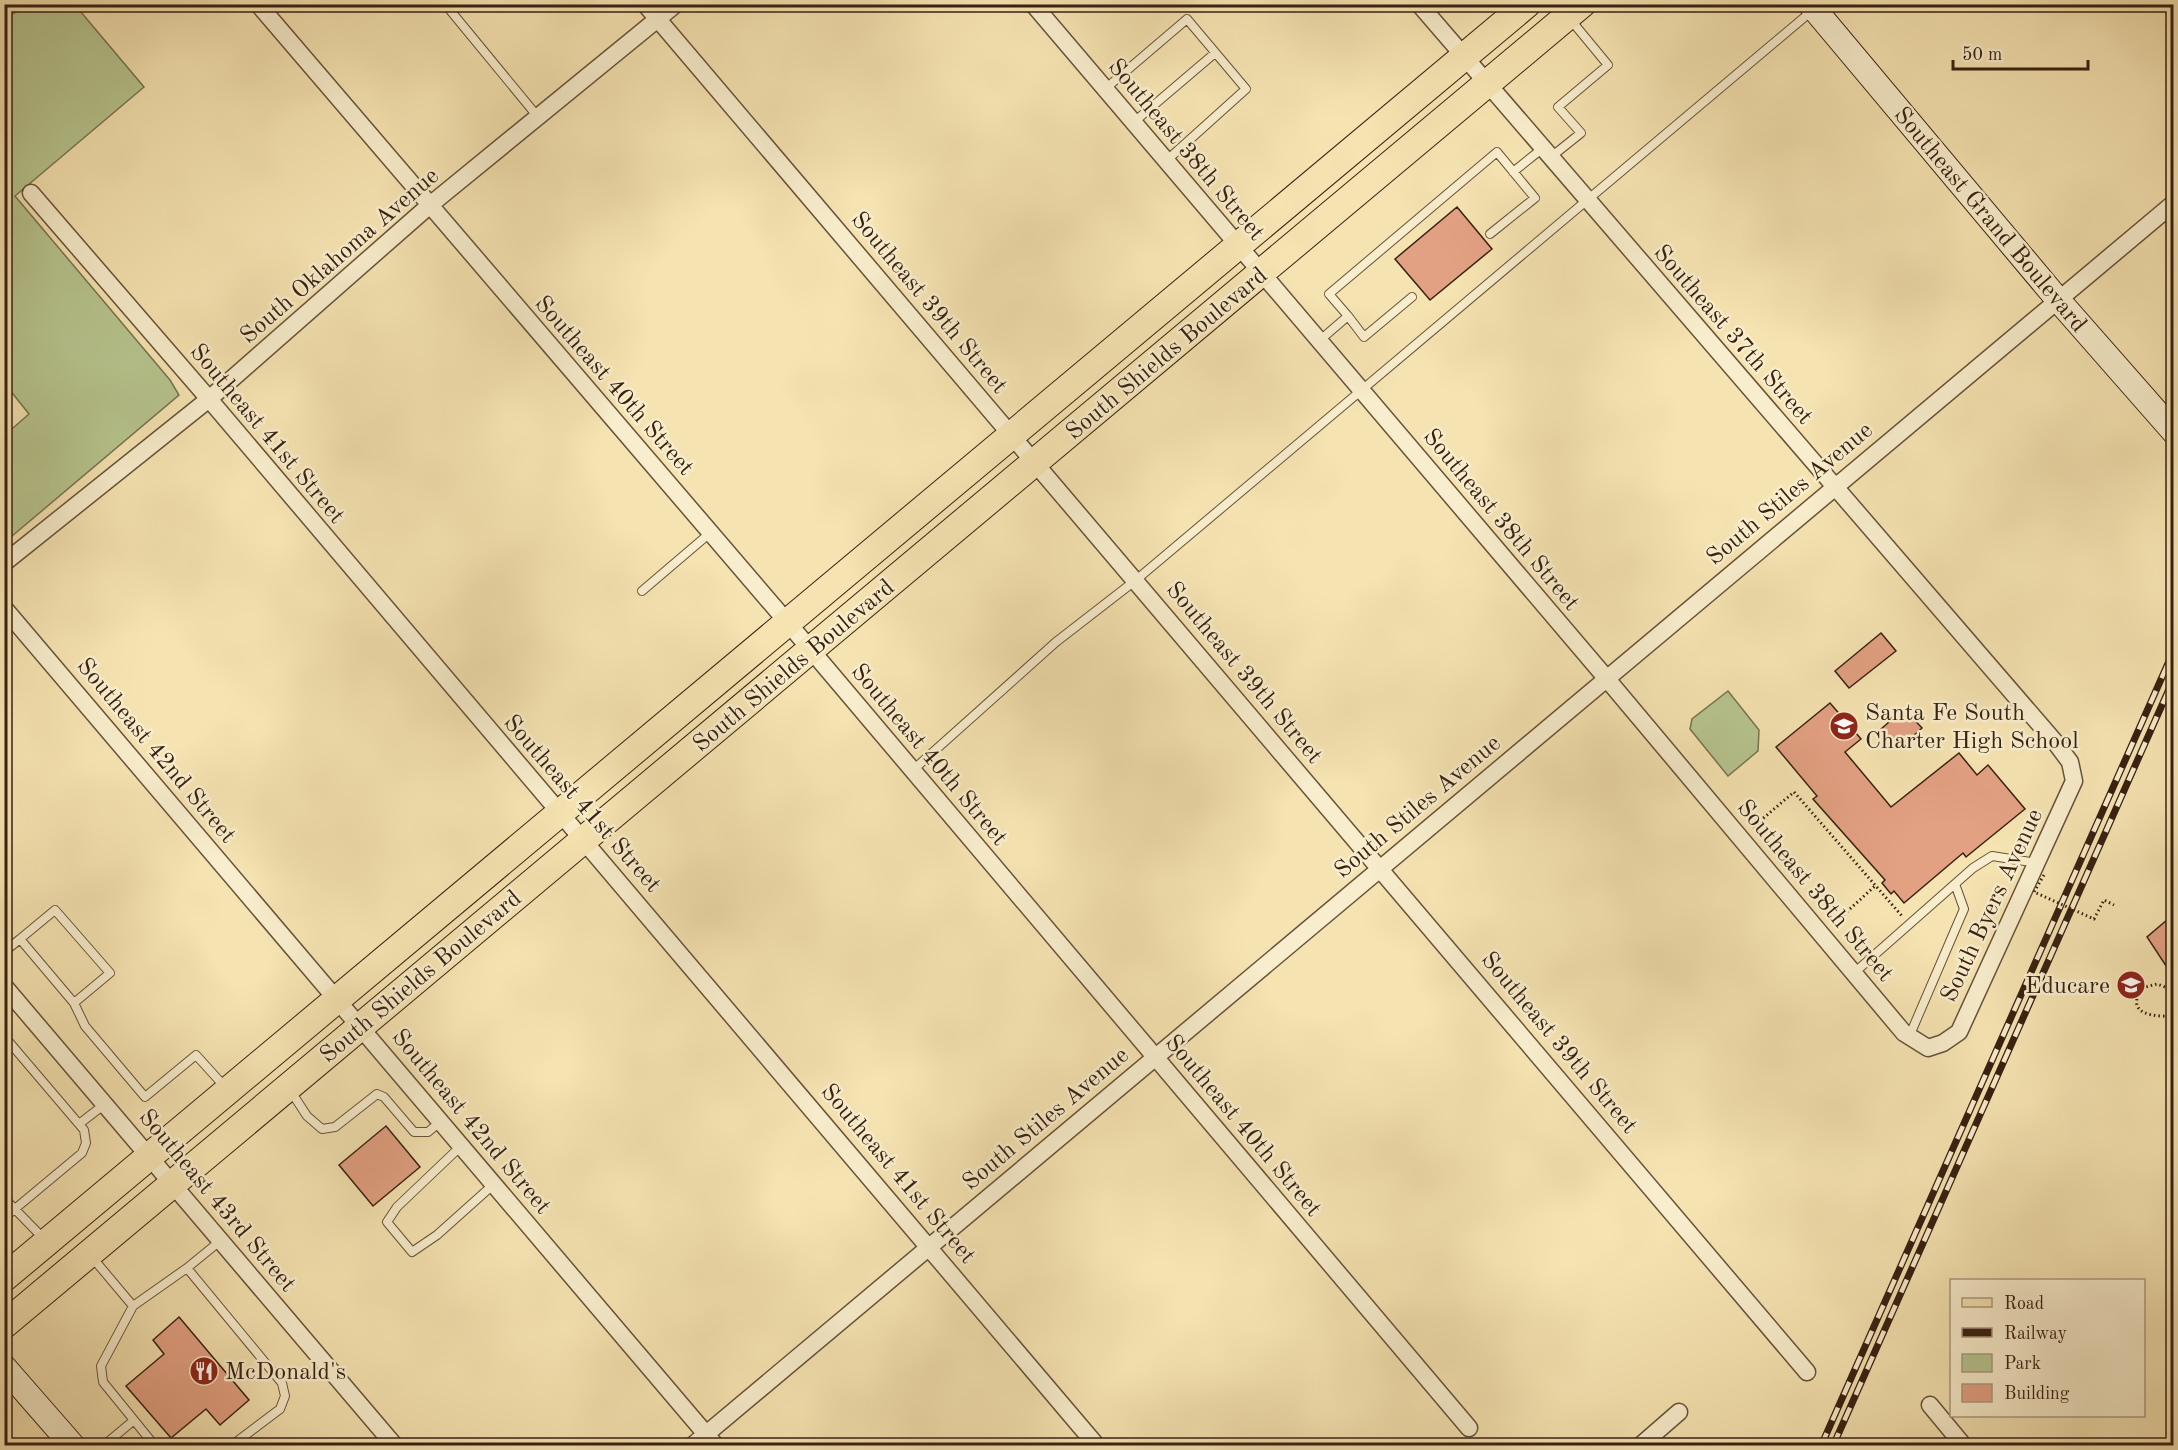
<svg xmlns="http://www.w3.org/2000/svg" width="2178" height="1450" viewBox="0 0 2178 1450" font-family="'Old Standard TT',serif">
<rect width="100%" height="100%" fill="#f5e3b1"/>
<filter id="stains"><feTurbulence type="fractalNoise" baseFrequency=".00333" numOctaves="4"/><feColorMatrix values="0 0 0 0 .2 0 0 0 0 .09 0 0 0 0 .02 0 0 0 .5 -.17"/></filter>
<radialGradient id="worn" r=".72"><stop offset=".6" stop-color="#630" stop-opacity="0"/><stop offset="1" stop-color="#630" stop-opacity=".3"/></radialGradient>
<path fill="#b7c58f" stroke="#787350" stroke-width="1.5" d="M5 5H75L144 87 15 196 170 380 179 395 5 542V435L29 414 5 384Z
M1728 691 1759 730 1758 751 1728 776 1690 729 1692 719Z"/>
<path fill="#9cbead" stroke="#747f6f" stroke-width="1.5" d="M5 4H25V5L22 10 5 17Z"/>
<path fill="#e3a183" stroke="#382112" stroke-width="1.5" d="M1457 207 1492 249 1430 300 1395 259Z
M1881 633 1896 651 1849 688 1835 671Z
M1830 703 1861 739 1845 752 1891 807 1959 753 1977 775 1988 765 2025 809 1966 857 1963 853 1904 903 1894 891 1891 894 1882 883 1885 880 1813 799 1817 796 1776 747Z
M1904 709 1922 728 1899 749 1881 729Z
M2174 914V978L2147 937Z
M386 1126 420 1167 373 1206 339 1165Z
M179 1317 249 1400 220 1425 206 1409 171 1438 126 1386 164 1354 153 1340Z"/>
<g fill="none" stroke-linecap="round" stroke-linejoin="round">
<g stroke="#67523a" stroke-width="10">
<path id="lane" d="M445 4 538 117
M1105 89 1187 19 1246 89 1166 161
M1134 122 1215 53
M1551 157 1581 133 1558 107 1608 65 1570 19
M1513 172 1543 148
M1348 316 1364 337 1412 297
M1319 341 1348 316 1329 294 1497 152 1535 198 1490 234
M642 591 710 533
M913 770 1056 642 1136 580 1813 10
M20 939 55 910 110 973 74 1003
M4 952 20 939 74 1003 85 1026 145 1097 196 1055 225 1087
M1854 973 1973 868 1992 856 2037 863
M4 1036 84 1130 86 1143 82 1153 4 1218
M1909 1037 1964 909 1955 884
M290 1090 307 1116 322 1129 335 1127 377 1094 384 1097 414 1132H428L441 1121
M79 1124 105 1104
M461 1146 397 1207 387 1222 412 1252 437 1235 494 1184
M4 1198 45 1240
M91 1256 133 1306
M187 1268 220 1241
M103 1446 133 1421
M155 1446 103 1382 101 1366 133 1306 187 1268 282 1383 285 1396 280 1409 231 1446"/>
</g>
<g stroke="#67523a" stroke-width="19">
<path id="street" d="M258 4 811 650 1469 1428
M645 4 1807 1372
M1033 4 1607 679 1904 1033 1928 1048 1943 1043 1959 1032 2074 781 2070 762 2055 742 1419 4
M31 193 209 399 1097 1446
M4 563 209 399 430 205 676 4
M4 608 716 1446
M4 986 395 1446
M1930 1405 1964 1446
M692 1446 2174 203
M1640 1446 1679 1412"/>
</g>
<g stroke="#382112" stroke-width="26">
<path id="secondary" d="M1810 4 2059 301 2174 432
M4 1367 73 1446"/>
</g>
<g stroke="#382112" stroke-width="29">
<path id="primary" d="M4 1278 1527 4
M4 1325 1582 4"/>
</g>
<path stroke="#382112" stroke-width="3" stroke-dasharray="1.5 3" stroke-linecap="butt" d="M1753 827 1794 792 1902 916
M1840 918 1875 886
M2174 997 2165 987 2157 984 2142 988C2124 1015 2155 1017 2174 1016"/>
<use href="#lane" stroke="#f8edcc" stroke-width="8"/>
<use href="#street" stroke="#f8edcc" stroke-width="16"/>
<use href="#secondary" stroke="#f8edcc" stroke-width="24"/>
<use href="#primary" stroke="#f5e3b1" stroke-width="27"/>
<g stroke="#382112" stroke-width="7">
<path id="rail" d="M1821 1446 2174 650
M1833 1446 2174 678"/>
</g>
<use href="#rail" stroke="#f8edcc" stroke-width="4.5" stroke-dasharray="14" stroke-linecap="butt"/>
<path stroke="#382112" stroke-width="3" stroke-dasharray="1.5 3" stroke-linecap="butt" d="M2044 875 2034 892 2094 919 2104 900 2114 905"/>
</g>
<defs>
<g id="school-disc" transform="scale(1.5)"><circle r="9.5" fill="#8f2418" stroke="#f8edcc"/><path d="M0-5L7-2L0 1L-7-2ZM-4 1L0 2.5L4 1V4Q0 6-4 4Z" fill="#fff"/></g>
<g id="restaurant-disc" transform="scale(1.5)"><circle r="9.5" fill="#8f2418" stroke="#f8edcc"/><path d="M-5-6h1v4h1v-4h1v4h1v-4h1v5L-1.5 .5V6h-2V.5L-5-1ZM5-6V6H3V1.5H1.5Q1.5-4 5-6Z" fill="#fff"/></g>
</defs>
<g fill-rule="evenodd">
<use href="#school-disc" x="1844" y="726"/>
<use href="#school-disc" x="2131" y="985"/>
<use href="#restaurant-disc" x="204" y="1371"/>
</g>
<g text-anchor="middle" stroke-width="5" stroke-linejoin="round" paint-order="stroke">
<g font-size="24" fill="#382112" stroke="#f8edcc">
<text transform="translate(1187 149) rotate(50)" y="8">Southeast 38th Street</text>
<text transform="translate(1991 219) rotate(50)" y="8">Southeast Grand Boulevard</text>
<text transform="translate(339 255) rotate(-41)" y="8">South Oklahoma Avenue</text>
<text transform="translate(930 302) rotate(50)" y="8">Southeast 39th Street</text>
<text transform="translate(1734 334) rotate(49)" y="8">Southeast 37th Street</text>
<text transform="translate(1166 353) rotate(-40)" y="8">South Shields Boulevard</text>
<text transform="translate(615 385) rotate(49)" y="8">Southeast 40th Street</text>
<text transform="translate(268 433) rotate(50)" y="8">Southeast 41st Street</text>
<text transform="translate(1789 493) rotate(-40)" y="8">South Stiles Avenue</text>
<text transform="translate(1502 519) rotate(50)" y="8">Southeast 38th Street</text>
<text transform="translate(793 665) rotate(-40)" y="8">South Shields Boulevard</text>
<text transform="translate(1245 672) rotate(50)" y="8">Southeast 39th Street</text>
<text transform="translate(157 750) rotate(50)" y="8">Southeast 42nd Street</text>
<text transform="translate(930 754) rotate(50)" y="8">Southeast 40th Street</text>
<text transform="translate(583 803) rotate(49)" y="8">Southeast 41st Street</text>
<text transform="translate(1417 806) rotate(-40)" y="8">South Stiles Avenue</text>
<text transform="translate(1816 890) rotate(50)" y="8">Southeast 38th Street</text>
<text transform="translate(1991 905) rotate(-65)" y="8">South Byers Avenue</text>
<text transform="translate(420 976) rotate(-40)" y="8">South Shields Boulevard</text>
<text transform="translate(1560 1042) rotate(50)" y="8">Southeast 39th Street</text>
<text transform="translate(1045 1118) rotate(-40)" y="8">South Stiles Avenue</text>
<text transform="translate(472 1121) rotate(50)" y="8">Southeast 42nd Street</text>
<text transform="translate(1244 1125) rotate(50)" y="8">Southeast 40th Street</text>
<text transform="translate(899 1173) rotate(50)" y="8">Southeast 41st Street</text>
<text transform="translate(218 1200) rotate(50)" y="8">Southeast 43rd Street</text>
</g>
<g font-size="24" fill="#382112" stroke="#f8edcc" text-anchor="start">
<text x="1865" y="720">Santa Fe South<tspan x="1865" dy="28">Charter High School</tspan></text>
<text x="2110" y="993" text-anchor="end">Educare</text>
<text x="225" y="1379">McDonald's</text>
</g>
</g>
<rect width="2178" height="1450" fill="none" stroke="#f5e3b1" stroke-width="24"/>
<rect x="6" y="6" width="2166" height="1438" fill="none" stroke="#382112" stroke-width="3"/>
<rect x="12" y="12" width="2154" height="1426" fill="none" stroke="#382112" stroke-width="1.5"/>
<rect x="1950" y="1279" width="195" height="138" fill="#f8edcc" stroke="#ab9b82" stroke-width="1.5"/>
<rect x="1962" y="1298" width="30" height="9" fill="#f5e3b1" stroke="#ab9b82" stroke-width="1.5"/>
<text x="2004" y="1309" font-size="18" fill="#382112">Road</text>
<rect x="1962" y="1328" width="30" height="9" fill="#382112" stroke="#ab9b82" stroke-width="1.5"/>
<text x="2004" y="1339" font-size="18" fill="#382112">Railway</text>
<rect x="1962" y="1354" width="30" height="18" fill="#b7c58f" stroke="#ab9b82" stroke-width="1.5"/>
<text x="2004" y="1369" font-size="18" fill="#382112">Park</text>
<rect x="1962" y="1384" width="30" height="18" fill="#e3a183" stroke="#ab9b82" stroke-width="1.5"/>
<text x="2004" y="1399" font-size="18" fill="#382112">Building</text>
<path d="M1953 60v9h135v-9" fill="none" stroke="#382112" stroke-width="3"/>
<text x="1962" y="60" font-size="18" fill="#382112" stroke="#f8edcc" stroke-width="4.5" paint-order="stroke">50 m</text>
<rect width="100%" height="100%" filter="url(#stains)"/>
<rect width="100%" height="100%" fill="url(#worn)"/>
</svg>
